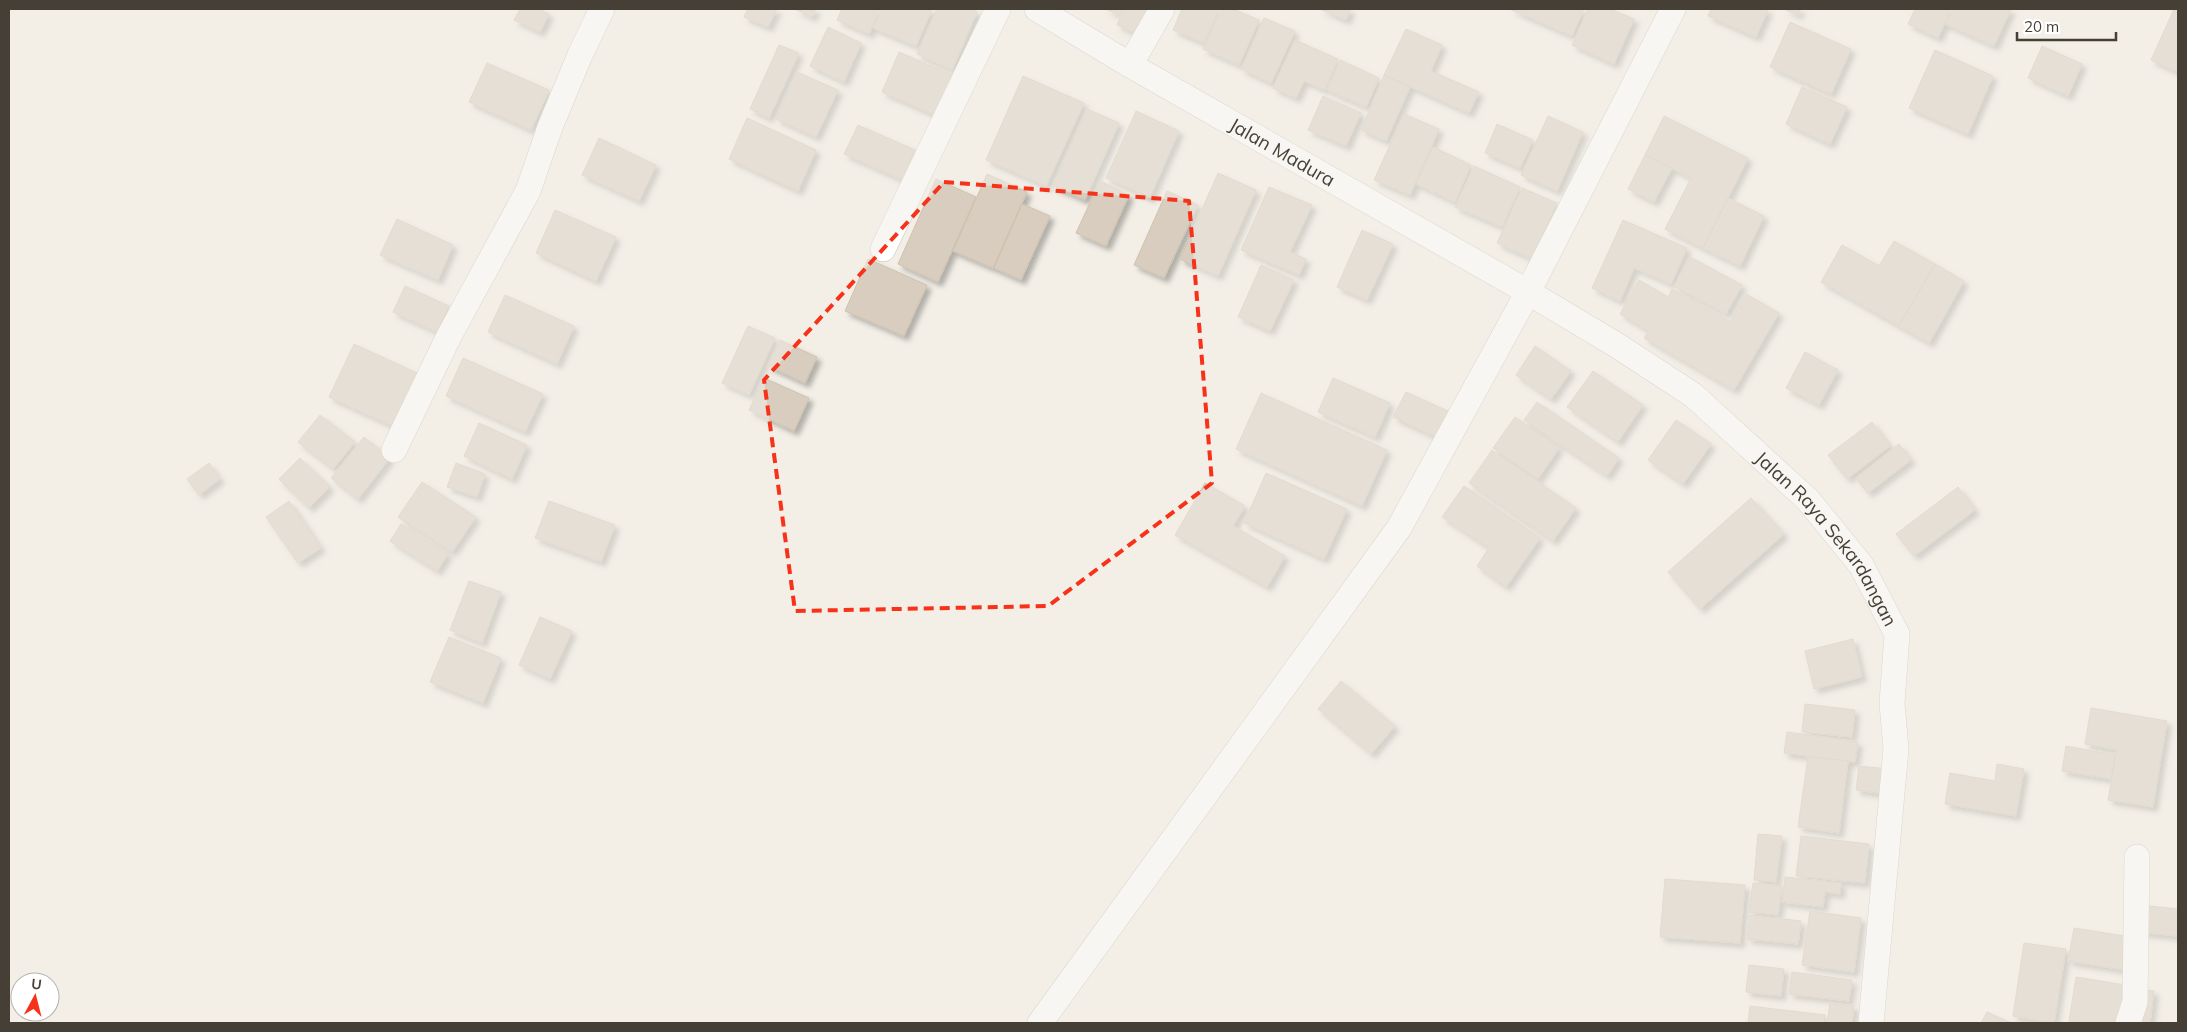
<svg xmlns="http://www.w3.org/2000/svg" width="2187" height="1032" viewBox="0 0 2187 1032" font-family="Mulish,sans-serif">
<defs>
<filter id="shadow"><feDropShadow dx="4.5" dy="4.5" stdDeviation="2.5" flood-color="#0004"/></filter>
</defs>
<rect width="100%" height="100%" fill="#f3efe7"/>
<path fill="#d8cdbf" stroke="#cfc2af" filter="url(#shadow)" d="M520 9H539L549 14 540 32 514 20Z
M748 9H777L768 27 744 17Z
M795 9H816L812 17Z
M842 9H880L869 34 837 20Z
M882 9H932L916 46 873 28Z
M937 9H971L977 12 952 70 917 54Z
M1105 9H1123L1120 15Z
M1124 9H1152L1140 35 1117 25Z
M1182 9H1219L1204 43 1173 30Z
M1221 9H1233L1259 20 1239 65 1203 49Z
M1320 9H1351L1346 20Z
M1510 9H1584L1572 36Z
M1588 9H1610L1634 19 1614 64 1572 45Z
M1711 9H1765L1768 10 1756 37 1708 16Z
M1784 9H1801L1798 15Z
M1915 9H1951L1938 38 1908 24Z
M1953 9H1982L1988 12 1989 9H2011L1994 46 1945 24Z
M2174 9H2178V72L2151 60Z
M1264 18 1295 31 1271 83 1241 69Z
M1790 22 1851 49 1831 94 1770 67Z
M828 27 861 43 844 82 810 66Z
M1406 29 1442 45 1431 71 1479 92 1469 113 1384 75Z
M1295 40 1338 59 1325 90 1304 81 1296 98 1273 88Z
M779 45 799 53 769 118 750 109Z
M2042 46 2082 64 2068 96 2028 78Z
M1935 50 1993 76 1968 134 1909 108Z
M899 52 952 75 935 115 882 92Z
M1340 60 1379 78 1366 107 1327 90Z
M487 63 549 90 531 130 469 102Z
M797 72 838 90 816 137 776 119Z
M1384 75 1410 87 1386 141 1361 130Z
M1023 76 1084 103 1046 186 986 160Z
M1802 87 1847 107 1830 144 1786 124Z
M1323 96 1361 113 1346 146 1308 130Z
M1087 109 1119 123 1085 200 1053 186Z
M1136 111 1179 131 1150 197 1106 178Z
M1404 114 1439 129 1410 195 1374 180Z
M1548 116 1583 132 1557 191 1521 175Z
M1664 116 1748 158 1703 248 1665 229 1691 178 1645 155Z
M747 118 816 150 798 191 729 159Z
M1497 124 1533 140 1520 168 1485 153Z
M858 125 915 150 903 180 844 154Z
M599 138 656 165 639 201 582 175Z
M1433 147 1471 165 1455 202 1416 184Z
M1645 155 1672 168 1654 202 1628 189Z
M1474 166 1520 187 1502 227 1455 207Z
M1218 173 1256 190 1218 276 1180 259Z
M987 174 1027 192 993 268 953 251Z
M936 179 976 197 938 282 898 264Z
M1100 181 1129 195 1106 246 1076 233Z
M1269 187 1312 205 1290 252 1306 259 1299 275 1241 250Z
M1522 188 1557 203 1532 259 1497 243Z
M1167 191 1198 205 1164 278 1134 265Z
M1728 198 1764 216 1740 266 1703 248Z
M1022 204 1050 216 1021 280 994 268Z
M555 210 616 237 596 281 536 253Z
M397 219 453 245 438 280 380 255Z
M1623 220 1687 248 1671 284 1634 268 1620 301 1592 288Z
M1362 230 1393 244 1367 300 1337 287Z
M1894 241 1935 264 1899 326 1821 282 1842 245 1879 266Z
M1690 257 1742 285 1726 314 1674 286Z
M868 259 927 285 904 336 845 311Z
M1935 264 1964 281 1929 343 1899 326Z
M1261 265 1294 280 1270 331 1238 317Z
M1639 280 1668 297 1672 289 1730 322 1746 294 1779 313 1734 390 1644 338 1649 331 1620 314Z
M405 286 449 306 437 332 393 312Z
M505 295 574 326 557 364 488 332Z
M748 326 775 338 749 395 722 383Z
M780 340 817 357 805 383 768 366Z
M354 344 419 374 395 427 329 397Z
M1535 346 1571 371 1551 399 1516 375Z
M1805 352 1838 370 1819 405 1786 388Z
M463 358 543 394 525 432 446 396Z
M1593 371 1643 405 1618 442 1567 407Z
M764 378 809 398 794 431 749 410Z
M1333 378 1390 403 1375 437 1318 412Z
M1406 392 1450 412 1438 438 1393 417Z
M1261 393 1387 450 1362 506 1236 449Z
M1537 402 1619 458 1607 476 1524 420Z
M320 415 355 442 333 469 298 442Z
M1515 417 1559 448 1538 479 1493 448Z
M1676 420 1711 444 1683 484 1648 460Z
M1872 422 1890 446 1847 479 1828 455Z
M479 423 527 445 512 479 464 456Z
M364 437 390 458 358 499 331 478Z
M1899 444 1911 460 1868 493 1856 478Z
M1492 450 1576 508 1553 541 1469 483Z
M300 458 330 487 309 508 279 479Z
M209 463 220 479 199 495 187 479Z
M456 463 485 474 477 497 447 487Z
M1266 473 1347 509 1324 559 1244 523Z
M422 482 476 517 452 552 398 517Z
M1205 483 1245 506 1233 526 1285 556 1267 587 1175 535Z
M1464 486 1540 538 1506 587 1477 566 1489 548 1442 517Z
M1958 487 1975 510 1914 556 1896 534Z
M1751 498 1784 534 1700 609 1668 572Z
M289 501 321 548 298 563 266 517Z
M549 501 615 525 601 562 535 538Z
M401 524 448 554 437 571 390 541Z
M469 581 501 592 482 643 450 630Z
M540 617 572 631 550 679 519 665Z
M449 637 501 658 483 703 430 682Z
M1853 639 1862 677 1814 689 1805 651Z
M1341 681 1395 726 1371 754 1318 709Z
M1805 704 1855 710 1852 737 1802 732Z
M2091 708 2167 721 2153 807 2108 800 2117 750 2085 744Z
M1787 732 1858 742 1855 762 1784 753Z
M2066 746 2115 755 2111 779 2062 771Z
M1808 757 1848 761 1839 833 1798 827Z
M1997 764 2024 769 2016 816 1945 804 1950 773 1995 781Z
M1859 766 1888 769 1885 794 1856 790Z
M1758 834 1782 836 1776 882 1754 880Z
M1801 836 1869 844 1865 883 1796 876Z
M1785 877 1841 883 1840 894 1825 892 1823 907 1782 902Z
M1665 879 1745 885 1740 943 1660 937Z
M1753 883 1782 886 1778 915 1749 912Z
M2140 905 2178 909V936L2137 932Z
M1810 911 1861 918 1854 972 1802 965Z
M1750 915 1801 921 1798 944 1747 939Z
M2074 928 2131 937 2125 970 2068 961Z
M2024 943 2066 949 2054 1023 2013 1016Z
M1749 965 1784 969 1781 996 1746 992Z
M1792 972 1852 980 1849 1001 1789 994Z
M2076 977 2125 985 2119 1023H2084L2069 1021Z
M2138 989 2154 991 2150 1023H2135Z
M1830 1003 1854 1006 1852 1023H1827Z
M1750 1006 1825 1015 1824 1023H1748Z
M1987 1012 2011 1023H1981Z"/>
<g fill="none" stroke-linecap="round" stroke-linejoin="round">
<g stroke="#c1b9ac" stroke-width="26">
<g id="minor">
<path id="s1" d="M1037 9 1130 65 1528 292 1618 346 1693 395 1808 500 1861 565 1897 634 1892 703 1896 749 1871 1023"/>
<path d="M1130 65 1162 9"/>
<path d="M883 249 998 9"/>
<path d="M394 450 449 336 528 191 550 127 580 55 602 9"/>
<path d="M1040 1023 1399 528 1528 292 1673 9"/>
<path d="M2128 1023 2135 1002 2137 857"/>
</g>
</g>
<use href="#minor" stroke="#fff" stroke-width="25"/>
</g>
<path d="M0 0H2187V1032H0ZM944 182 1189 201 1212 483 1048 606 795 611 764 380Z" fill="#f3efe7" fill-opacity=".55" fill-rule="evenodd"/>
<path fill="none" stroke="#f73219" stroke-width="4" stroke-dasharray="10 6" stroke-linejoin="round" d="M944 182 1189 201 1212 483 1048 606 795 611 764 380Z"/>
<g text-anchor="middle" stroke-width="4" stroke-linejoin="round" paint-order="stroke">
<g font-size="19" fill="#463f36" stroke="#fff">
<text dy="7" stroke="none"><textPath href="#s1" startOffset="284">Jalan Madura</textPath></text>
<text dy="7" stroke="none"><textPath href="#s1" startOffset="959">Jalan Raya Sekardangan</textPath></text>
</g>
</g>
<rect width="2187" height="1032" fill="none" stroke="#463f36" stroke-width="20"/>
<g transform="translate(35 997) rotate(7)"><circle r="24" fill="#ffffff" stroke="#b5b2af"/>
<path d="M0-4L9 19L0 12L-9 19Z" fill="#f73219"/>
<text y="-8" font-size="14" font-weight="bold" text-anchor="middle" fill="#463f36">U</text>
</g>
<path d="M2017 32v8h99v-8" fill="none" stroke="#463f36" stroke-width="2.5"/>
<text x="2024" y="32" font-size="15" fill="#463f36" stroke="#ffffff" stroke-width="4" paint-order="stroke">20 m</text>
</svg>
